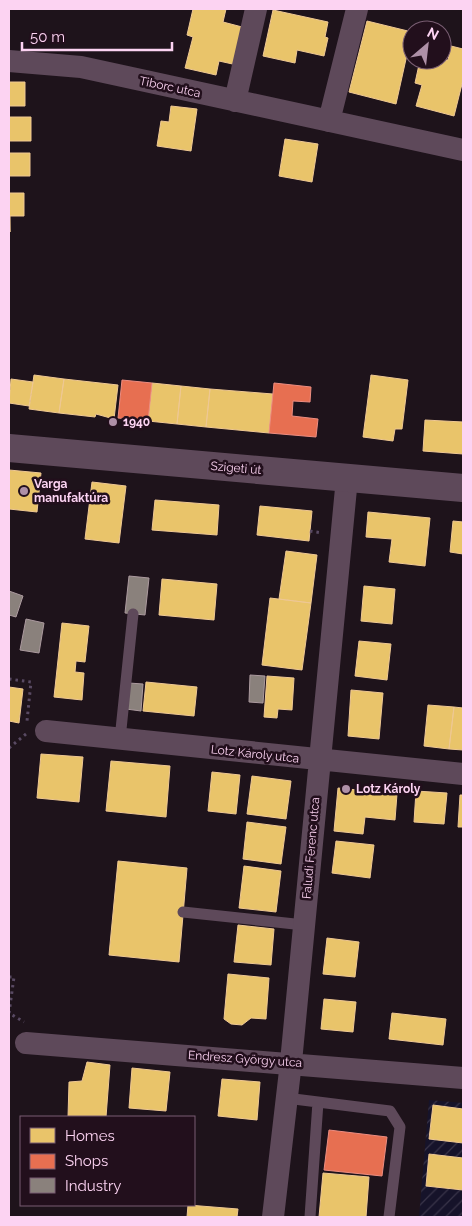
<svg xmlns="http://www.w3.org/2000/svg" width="472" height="1226" viewBox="0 0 472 1226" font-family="Raleway,sans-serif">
<defs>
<pattern id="garden-furrows" width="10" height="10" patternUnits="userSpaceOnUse" patternTransform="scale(1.25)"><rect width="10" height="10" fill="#16132a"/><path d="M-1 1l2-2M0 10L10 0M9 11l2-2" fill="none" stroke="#393449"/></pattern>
</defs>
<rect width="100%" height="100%" fill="#1e131b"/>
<path fill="url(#garden-furrows)" d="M429 1100 463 1103V1217H419Z"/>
<path fill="#e9c46a" stroke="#efc893" d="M193 9H226L223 22 246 28 237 65 219 61 216 75 185 68 193 37 187 35Z
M273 10 328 22 325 37 328 38 324 56 297 50 295 63 263 56Z
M367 21 412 32 396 104 349 92Z
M451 46 463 49V80L454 116 416 106 422 85 415 83 420 60H448Z
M9 82H25V106H9Z
M171 106 197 109 191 151 157 146 161 121 169 122Z
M9 117H31V141H9Z
M285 139 318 144 312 182 279 176Z
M9 153H30V176H9Z
M9 193H24V216H10V232Z
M34 375 64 379 59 413 29 409Z
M371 375 408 380 402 429H395L393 441 363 437Z
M11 379 33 382 29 406 9 403Z
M64 379 118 385 114 419 96 414 95 417 59 413Z
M152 383 181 386 177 424 148 421Z
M181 386 210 389 206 427 177 424Z
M210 389 273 394 269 433 206 427Z
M425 420 463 422V454L423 451Z
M9 470 41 473 37 512 9 509Z
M92 482 126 486 119 543 85 539Z
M155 500 219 505 217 535 152 530Z
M260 506 312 511 309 541 257 535Z
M368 512 430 518 425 566 389 562 392 539 366 537Z
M453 521 463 522V554L450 552Z
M286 551 317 555 311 603 279 599Z
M162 579 217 584 214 620 159 615Z
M364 586 395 589 392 624 361 621Z
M270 598 311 603 302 670 262 665Z
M62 623 89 626 85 662 76 661 75 672 84 673 82 700 54 697Z
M359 641 391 644 387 680 355 676Z
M267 676 294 678 292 710 278 709 277 718 264 717Z
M146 682 197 687 194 716 143 711Z
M9 687 23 689 19 723 9 721Z
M351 690 383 693 379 739 348 736Z
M428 705 454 707 449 749 424 746Z
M454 707 463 708V750L449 749Z
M41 754 83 757 79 802 37 798Z
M111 761 170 766 166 817 106 811Z
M212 772 240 775 236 814 208 811Z
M252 776 291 781 286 819 247 814Z
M338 788 397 794 395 820 365 817 363 834 334 831Z
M416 791 447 793 444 824 414 822Z
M460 795H463V827H458Z
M247 822 286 827 281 864 243 859Z
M336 841 374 845 370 878 332 873Z
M118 861 187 868 179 962 109 955Z
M244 866 281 871 276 912 239 908Z
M238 925 274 929 271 965 234 962Z
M327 938 359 942 355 977 323 974Z
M228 974 269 978 266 1019 251 1018 242 1025 231 1024 224 1019Z
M324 999 356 1002 353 1032 321 1029Z
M392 1013 446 1019 443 1045 389 1039Z
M87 1062 110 1065 106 1117H68L69 1082 82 1081Z
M132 1068 170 1072 166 1111 129 1108Z
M222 1079 260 1082 257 1120 218 1116Z
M433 1105 463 1109V1143L429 1139Z
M429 1154 463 1158V1190L426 1186Z
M323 1173 369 1177 366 1217H319Z
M188 1205 238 1209 237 1217H187Z"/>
<path fill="#e76f51" stroke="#ed8d81" d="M122 380 152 383 148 421 118 418Z
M274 383 311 387 310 402 293 401 292 416 318 419 316 437 269 433Z
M329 1130 387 1137 382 1176 324 1170Z"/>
<path fill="#8a817c" stroke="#ac9a9f" d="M129 576 149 578 145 615 125 613Z
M9 591 23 596 16 617 9 615Z
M26 619 44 623 39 653 20 650Z
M250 675 265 676 263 703 249 702Z
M129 683 143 684 141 711 126 709Z"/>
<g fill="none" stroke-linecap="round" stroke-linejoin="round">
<path stroke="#594a63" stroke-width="3" stroke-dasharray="2.5 4" stroke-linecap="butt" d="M310 531 322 533
M9 679 31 682 27 721
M9 748 26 734
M9 977H14L9 1013 24 1022"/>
<path stroke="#5e495a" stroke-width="11" d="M120 739 133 614
M183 912 304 925
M286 1098 390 1111 400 1127 389 1217
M310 1217 318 1102"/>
<path stroke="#5e495a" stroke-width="22" d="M9 61 81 67 463 150
M235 101 256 9
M329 121 357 9
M46 731 463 774
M26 1043 463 1078
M273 1217 291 1062 347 478"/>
<path stroke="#5e495a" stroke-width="28" d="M9 448 463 488"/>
</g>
<g fill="#ae90a7" stroke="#220f1c" stroke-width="2">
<circle cx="113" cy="422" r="5"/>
<circle cx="24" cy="491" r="5"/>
<circle cx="346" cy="789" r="5"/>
</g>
<g text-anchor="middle" stroke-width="5" stroke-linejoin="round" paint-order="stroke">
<g font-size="12" fill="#fcd3f2" stroke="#220f1c">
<text transform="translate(170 87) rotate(12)" y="4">Tiborc utca</text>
<text transform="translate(236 468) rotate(5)" y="4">Szigeti út</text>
<text transform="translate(255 754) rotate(6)" y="4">Lotz Károly utca</text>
<text transform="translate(311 848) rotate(-85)" y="4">Faludi Ferenc utca</text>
<text transform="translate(245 1059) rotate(4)" y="4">Endresz György utca</text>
</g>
<g font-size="12" font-weight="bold" fill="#fcd3f2" stroke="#220f1c" text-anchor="start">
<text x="123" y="426">1940</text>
<text x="34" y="488">Varga<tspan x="34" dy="14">manufaktúra</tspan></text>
<text x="356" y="793">Lotz Károly</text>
</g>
</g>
<rect width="472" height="1226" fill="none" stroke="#fcd3f2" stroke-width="20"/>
<rect x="20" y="1116" width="175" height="90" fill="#220f1c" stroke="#795d72"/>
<rect x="30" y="1128" width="25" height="15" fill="#e9c46a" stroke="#795d72"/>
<text x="65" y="1141" font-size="15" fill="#fcd3f2">Homes</text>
<rect x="30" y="1154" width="25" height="15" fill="#e76f51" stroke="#795d72"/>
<text x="65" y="1166" font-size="15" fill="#fcd3f2">Shops</text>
<rect x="30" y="1178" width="25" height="15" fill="#8a817c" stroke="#795d72"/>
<text x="65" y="1191" font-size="15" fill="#fcd3f2">Industry</text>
<g transform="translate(427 45) rotate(28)"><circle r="24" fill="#220f1c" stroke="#795d72"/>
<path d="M0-4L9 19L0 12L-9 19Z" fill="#ae90a7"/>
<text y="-8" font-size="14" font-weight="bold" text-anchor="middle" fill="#fcd3f2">N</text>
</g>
<path d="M22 42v8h150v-8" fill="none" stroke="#fcd3f2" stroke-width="2.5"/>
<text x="30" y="42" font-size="15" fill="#fcd3f2" stroke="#220f1c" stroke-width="4" paint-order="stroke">50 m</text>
</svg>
